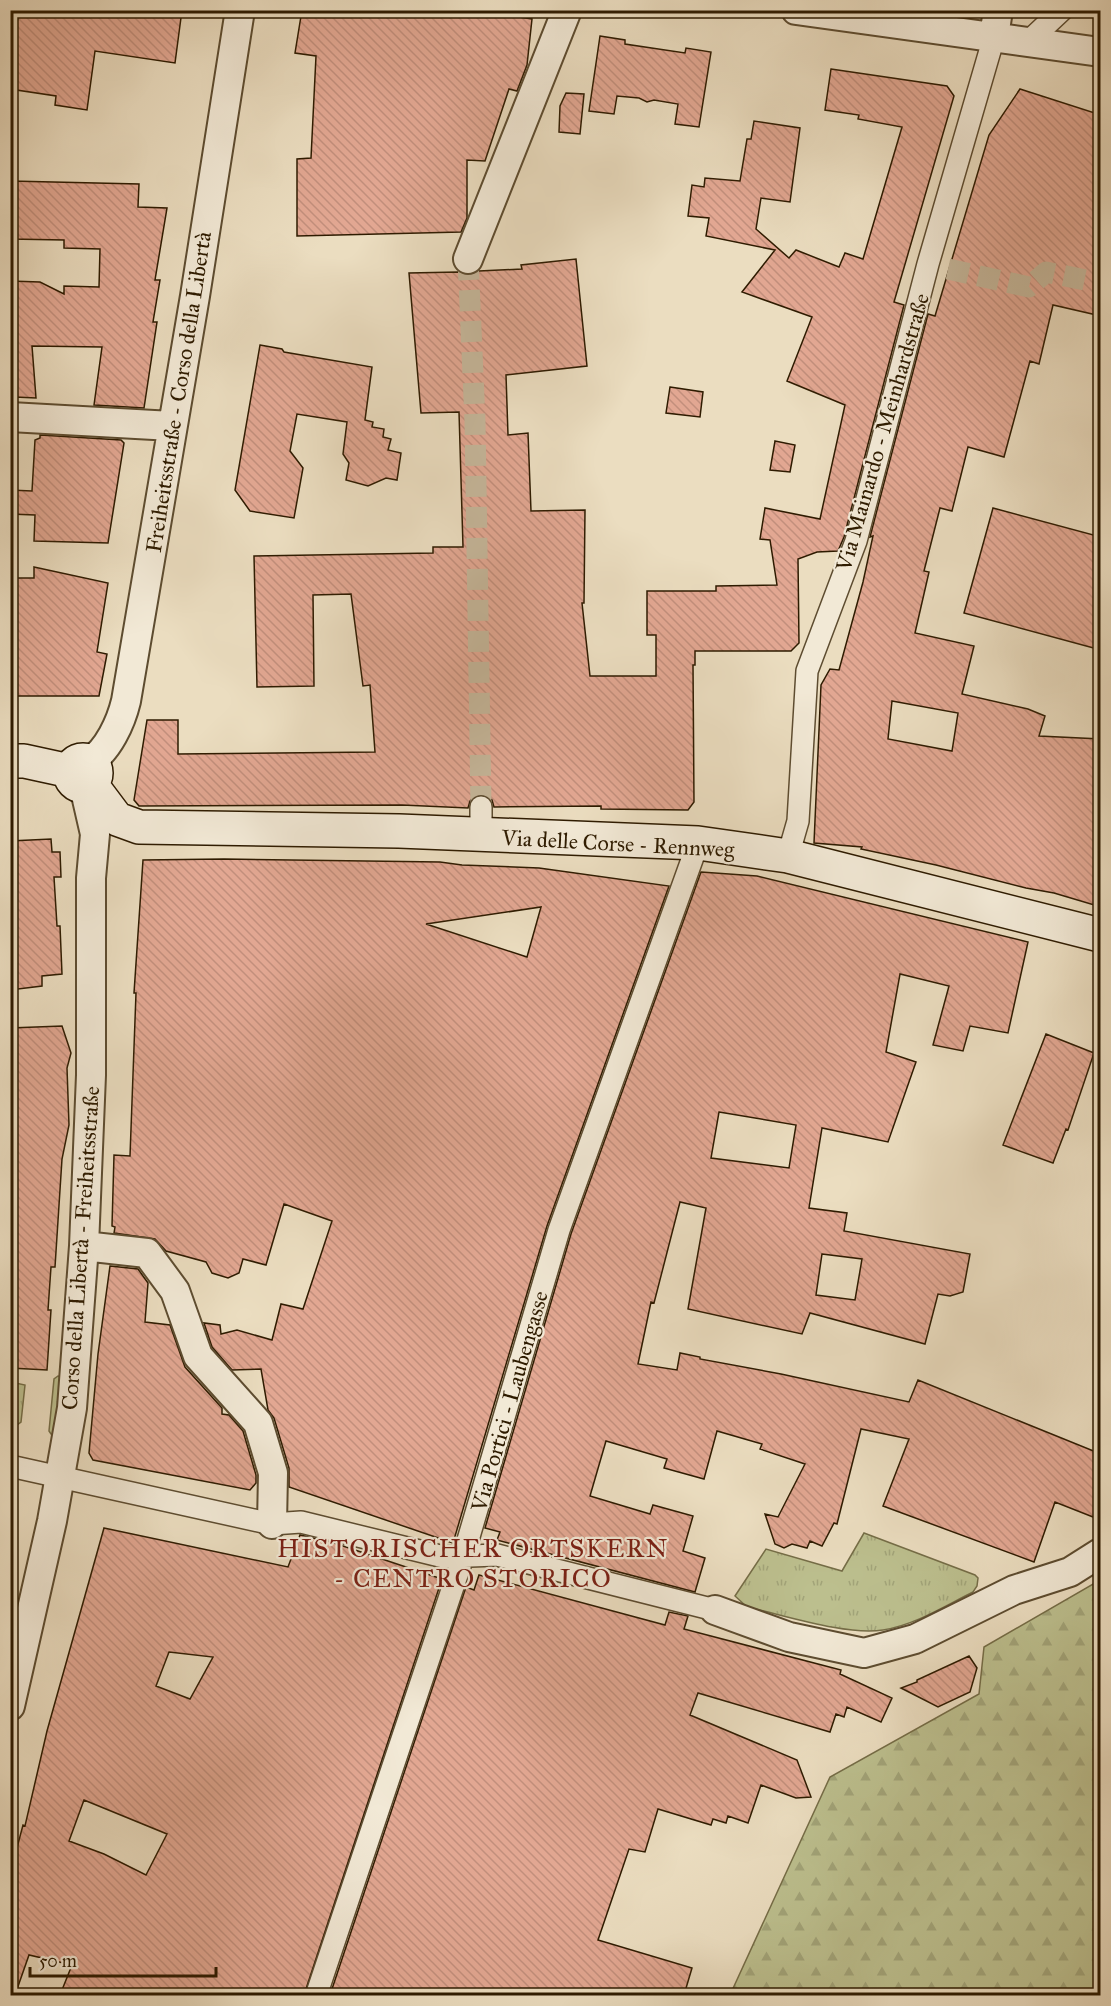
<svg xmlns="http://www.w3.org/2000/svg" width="1111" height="2006" viewBox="0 0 1111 2006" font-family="'IM FELL Great Primer',serif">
<defs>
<pattern id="grass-tufts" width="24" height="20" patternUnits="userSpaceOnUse" patternTransform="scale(1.5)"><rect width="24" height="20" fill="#bcbf8e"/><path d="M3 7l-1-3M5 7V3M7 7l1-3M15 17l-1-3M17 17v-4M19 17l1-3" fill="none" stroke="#a2a479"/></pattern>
<pattern id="forest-firs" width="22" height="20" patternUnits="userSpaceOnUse" patternTransform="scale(1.5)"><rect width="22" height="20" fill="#bcbf8e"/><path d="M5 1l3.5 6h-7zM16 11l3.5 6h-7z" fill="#a2a479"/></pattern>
<pattern id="building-back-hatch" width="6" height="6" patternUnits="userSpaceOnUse" patternTransform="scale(1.5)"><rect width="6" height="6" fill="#e2a792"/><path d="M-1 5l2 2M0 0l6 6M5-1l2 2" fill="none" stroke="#c28f7c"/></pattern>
</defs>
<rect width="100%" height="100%" fill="#ebddc0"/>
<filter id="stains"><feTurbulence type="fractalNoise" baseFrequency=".00333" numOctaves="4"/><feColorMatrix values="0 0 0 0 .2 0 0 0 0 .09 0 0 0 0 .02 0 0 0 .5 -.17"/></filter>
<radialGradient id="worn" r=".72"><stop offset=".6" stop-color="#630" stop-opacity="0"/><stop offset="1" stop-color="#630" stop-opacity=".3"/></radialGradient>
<path fill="url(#grass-tufts)" stroke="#756d47" stroke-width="1.5" d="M58 1376 62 1377 55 1434H51L49 1431 54 1379Z
M11 1382 25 1385 21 1422 17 1425 11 1424Z
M864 1533 975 1575 978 1578 977 1586 973 1592C945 1606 915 1625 883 1630 847 1636 784 1615 747 1607L735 1596 766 1549 842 1571Z"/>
<path fill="url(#forest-firs)" stroke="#756d47" stroke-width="1.5" d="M1100 1580V1995H730L830 1777 979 1694 984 1647Z"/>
<path fill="url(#building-back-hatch)" stroke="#2e1b00" stroke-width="1.5" fill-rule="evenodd" d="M19 10H182L175 63 95 51 87 110 55 105 56 96 10 89V69Z
M302 10H476L532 19 527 65 517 91 509 89 485 161 467 160V218L461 232 297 236V159L311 158 316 56 295 53Z
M600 36 625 40V44L685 53 686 48 711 52 699 127 675 124 678 104 654 100 647 102 639 98 617 96 614 114 589 111Z
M831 69 947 86 954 96 894 302 904 305 844 537 838 551 817 552 798 559 799 643 791 651H695V665H693L694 802 688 810 601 809V806L494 807 492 800 482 794 474 796 470 801 468 808 402 805 139 806 134 800 147 720H178V754L375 752 370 685 363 686 351 594 313 595 314 686 257 687 254 556 433 553V547H463L459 412 421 413 409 273 458 272 470 275 479 271 522 269 521 265 576 259 587 366 506 375 508 435 528 433 531 511 585 510 584 603H582L590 676H656V635H647V591H716V586L777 585 770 540 760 539 765 508 820 519 845 405 787 381 812 317 742 292 775 250 706 236 709 218 688 216 692 185 704 187 705 178 740 181 747 139H751L754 121 800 128 790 202 761 198 756 229 789 258 796 250 839 267 845 253 863 259 902 127 858 119 859 115 825 110Z
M1020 89 1101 115V316L1053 305 1039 364 1030 361 1004 457 968 447 952 511 940 508 924 571 929 572 915 633 974 646 962 694 1028 709 1045 716 1039 736 1101 739V907L1054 893 1026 888 936 865 861 849 862 847 814 843 821 685 830 669 839 670 863 582 873 536 870 537 928 314 935 316 989 135ZM892 701 958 713 952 751 888 739Z
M566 93 584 94 580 134 559 132 560 106Z
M10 181 139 184 138 207 167 208 155 280H160L153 322H157L144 408 94 405 102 347 32 346 36 398 15 397 10 345V281L40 282 64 294V286L99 287 100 249 64 248V240L10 239Z
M260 345 282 349 284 352 372 367 365 420 373 422 372 427 384 429 383 437 391 439 388 450 401 453 397 480 386 478 368 486 346 480 349 463 343 454 347 422 297 414 290 451 303 468 294 518 250 511 235 490Z
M670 387 703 392 700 417 666 413Z
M40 435 121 440 124 443 108 543 34 541 35 515 10 514V490L32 491 35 440 40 438Z
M775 441 795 445 790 472 770 470Z
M993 508 1101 537V650L964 613Z
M34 567 108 583 97 652 107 654 99 696H10V578H34Z
M51 839 52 852H60L61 877H54L57 926H60L62 974 42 976V986L10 990V841Z
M224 859 440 862 462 865 539 868 669 886 547 1226 453 1543 289 1487V1468L274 1418 268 1410 261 1369 232 1370 212 1347 204 1323 220 1325 221 1334 237 1330 272 1340 281 1304 303 1309 332 1221 284 1204 266 1265 243 1259 239 1273 228 1278 212 1273 206 1262 166 1251 155 1239 114 1233 115 1227 112 1226 114 1155 130 1156 136 993H134L143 860ZM541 907 527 957 426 924Z
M701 872 757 876 1028 942 1008 1033 970 1026 963 1051 933 1045 949 986 900 974 886 1052 916 1062 888 1142 822 1128 809 1208 847 1213 844 1231 970 1254 963 1292 950 1296 938 1294 925 1344 810 1313 802 1334 688 1309 706 1208 680 1202 654 1303 651 1302 638 1364 677 1370 680 1353 700 1357V1359L781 1374 909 1402 918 1380 1101 1454V1498L1093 1517 1055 1502 1034 1562 883 1506 909 1439 861 1429 837 1524 834 1523 822 1546 810 1541 807 1548 792 1544 784 1548 775 1544 765 1514 778 1517 805 1464 760 1449 762 1444 717 1431 704 1479 664 1468 667 1459 606 1441 590 1496 650 1514 653 1505 693 1516 683 1551 705 1558 695 1592 497 1540 500 1532 485 1528 571 1234ZM719 1112 796 1125 789 1168 711 1158ZM822 1254 862 1259 855 1300 816 1295Z
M62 1026 71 1053 67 1068 69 1125 62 1159 55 1267H51L48 1310H51L47 1370 10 1368V1028Z
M1046 1034 1094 1053 1068 1130 1066 1129 1053 1163 1003 1145Z
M110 1266 138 1269 148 1283 145 1322 170 1325 185 1367 222 1408V1414L229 1415 243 1431 256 1475V1483L250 1490 93 1460 89 1453 98 1354Z
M104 1528 288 1567 300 1535 334 1543 442 1579 304 1995H60L72 1965 29 1955 15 1995H10V1874L23 1825 25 1826 47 1731ZM169 1652 213 1657 190 1699 156 1686ZM84 1800 167 1834 146 1875 104 1854 69 1841Z
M479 1575 665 1625 669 1612 688 1616 684 1629 841 1670 840 1674 892 1698 881 1722 847 1707 844 1717 836 1714 830 1732 698 1693 690 1715 797 1760 811 1797 796 1798 761 1785 748 1823 728 1816 726 1823 713 1819 711 1825 658 1809 645 1852 629 1849 598 1940 692 1968 684 1995H330L466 1587 474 1590Z
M969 1656 977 1668 970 1692 938 1707 901 1688 917 1682V1680Z"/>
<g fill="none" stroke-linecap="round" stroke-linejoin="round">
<path stroke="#c5b69a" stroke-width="21" stroke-dasharray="21 10" stroke-linecap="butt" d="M468 259 475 421 481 807
M948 269 1029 287 1046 272 1100 283"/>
<g stroke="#5d4c30" stroke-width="24">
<path id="pedestrian" d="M1028 42 1062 10
M481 807V835
M788 856 798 821 807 671 856 541 928 264 994 37
M10 1466 272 1524 301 1522 444 1557 497 1555 715 1610
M316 1996 463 1557 559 1230 698 843"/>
</g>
<g stroke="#5d4c30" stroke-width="32">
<path id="minor" d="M796 10 1100 52
M994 37 998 10
M468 259 567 10
M10 417 172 426
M89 762C108 751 121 722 126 701L195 296 240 10
M84 1246 147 1253 175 1291 198 1356 258 1423 273 1473 272 1524
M715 1610 789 1637 864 1653 915 1639 1014 1590 1070 1572 1100 1553
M10 1706 52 1521 72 1408 84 1246 91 1075V878L95 834 84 786"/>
</g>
<g stroke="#2e1b00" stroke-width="36">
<path id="secondary" d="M70 773a13 13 0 1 1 26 0a13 13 0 1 1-26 0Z
M10 761H24L70 771
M90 783 117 819 139 827 399 831 698 843 788 856 1100 935"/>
</g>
<use href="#pedestrian" stroke="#f2e9d6" stroke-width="21"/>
<use href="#minor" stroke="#f2e9d6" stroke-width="28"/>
<use href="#secondary" stroke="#f2e9d6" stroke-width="33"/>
</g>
<g text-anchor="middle" stroke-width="4.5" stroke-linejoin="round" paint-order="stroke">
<g font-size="22" fill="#2e1b00" stroke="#f2e9d6">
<text transform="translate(178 392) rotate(-81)" y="8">Freiheitsstraße - Corso della Libertà</text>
<text transform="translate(882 432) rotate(-74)" y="8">Via Mainardo - Meinhardstraße</text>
<text transform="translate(618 843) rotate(3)" y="8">Via delle Corse - Rennweg</text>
<text transform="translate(80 1248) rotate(-86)" y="8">Corso della Libertà - Freiheitsstraße</text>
<text transform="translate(509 1401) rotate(-74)" y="8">Via Portici - Laubengasse</text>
</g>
<g font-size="26" letter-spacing="1.5" fill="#7a1f14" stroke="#f2e9d6">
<text x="473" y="1557">HISTORISCHER ORTSKERN<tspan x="473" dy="30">- CENTRO STORICO</tspan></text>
</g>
</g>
<rect width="1111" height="2006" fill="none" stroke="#ebddc0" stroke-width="36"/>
<rect x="12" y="12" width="1087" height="1982" fill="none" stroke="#2e1b00" stroke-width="3"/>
<rect x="18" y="18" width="1075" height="1970" fill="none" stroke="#2e1b00" stroke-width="1.5"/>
<path d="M30 1967v9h186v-9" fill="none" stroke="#2e1b00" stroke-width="3"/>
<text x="39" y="1967" font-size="18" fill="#2e1b00" stroke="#f2e9d6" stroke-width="4.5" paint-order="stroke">50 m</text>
<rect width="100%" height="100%" filter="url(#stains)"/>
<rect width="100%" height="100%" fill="url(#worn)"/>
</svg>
